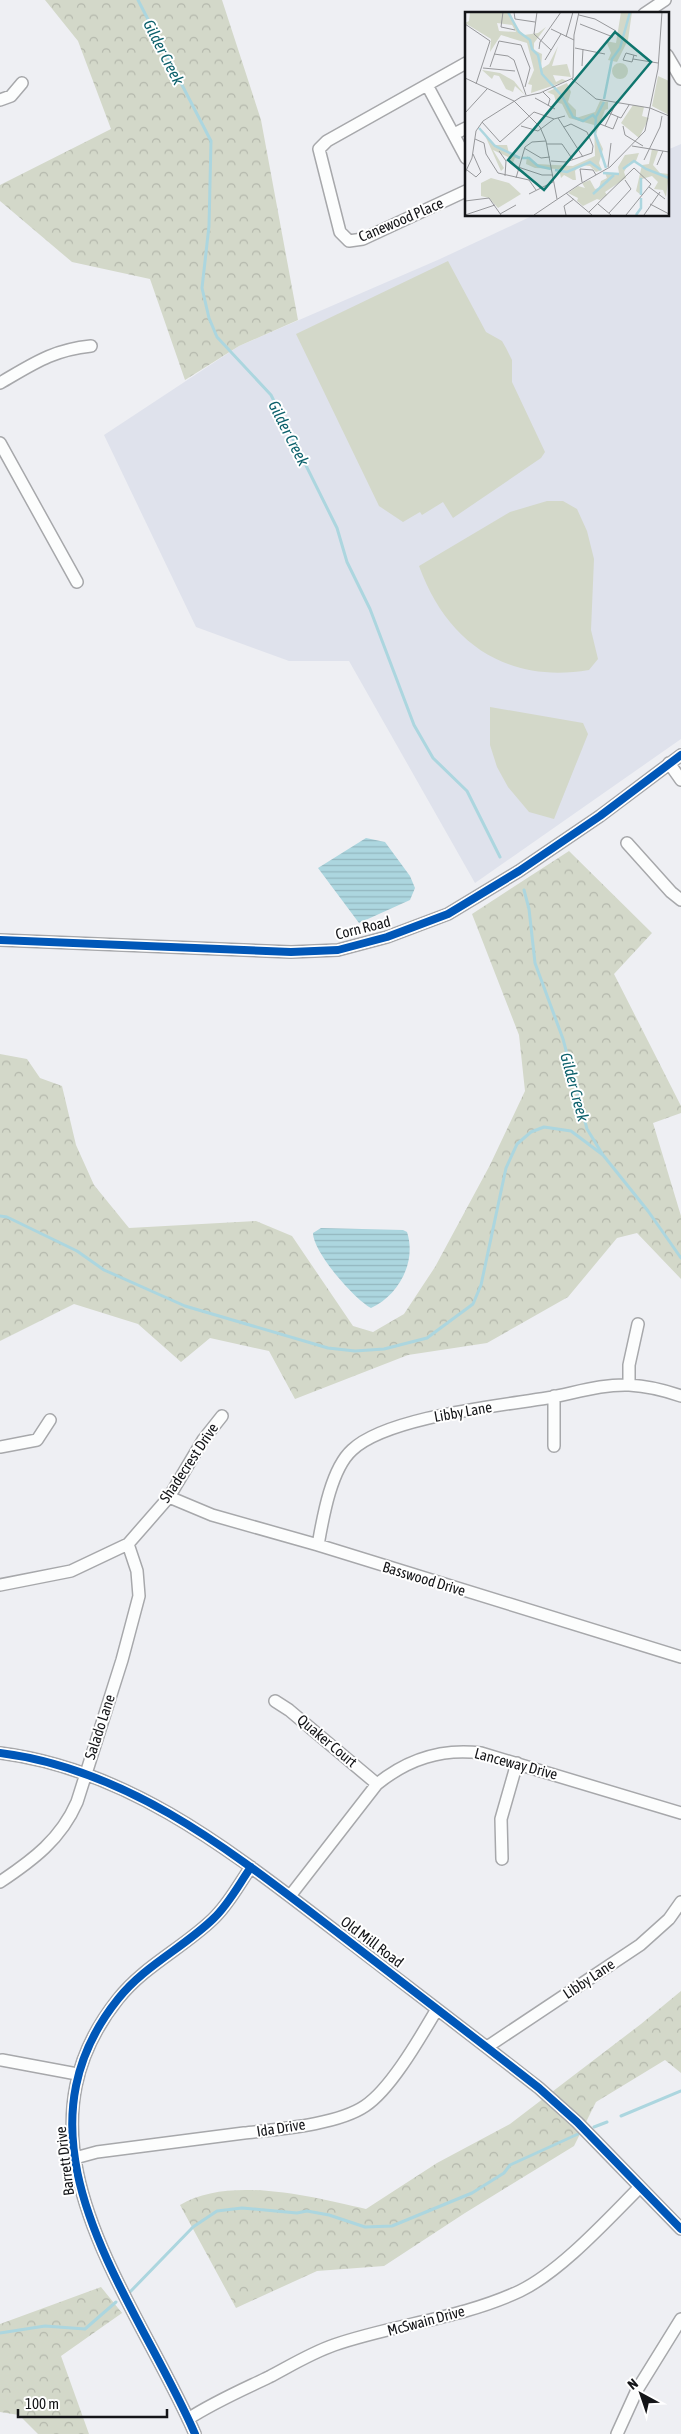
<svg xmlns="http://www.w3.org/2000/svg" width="681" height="2434" viewBox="0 0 681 2434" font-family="'Asap Condensed',sans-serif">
<defs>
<pattern id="forest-crowns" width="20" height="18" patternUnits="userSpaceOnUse" patternTransform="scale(1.25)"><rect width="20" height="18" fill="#d3d8c9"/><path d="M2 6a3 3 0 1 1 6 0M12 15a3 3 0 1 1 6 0" fill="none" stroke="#b4b8ac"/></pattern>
<pattern id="water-rules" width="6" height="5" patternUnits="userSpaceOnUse" patternTransform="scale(1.25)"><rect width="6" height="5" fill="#acd6df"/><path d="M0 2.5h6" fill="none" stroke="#93b7bf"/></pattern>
</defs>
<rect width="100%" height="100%" fill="#eeeff3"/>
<path fill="#dfe2ec" d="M681 144V739L475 883 349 661H289L196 627 104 435 239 346 440 259 534 215H667V150Z"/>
<path fill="url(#forest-crowns)" d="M45 0H222L261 120 298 320 239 346 185 380 150 279 72 262 0 201V185L111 129 78 41Z
M569 851 652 933 614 974 681 1106V1113L653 1123 681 1216V1279L637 1233 617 1238 568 1297 487 1343 408 1355 295 1399 269 1351 210 1338 181 1362 138 1324 74 1304 0 1341V1054L27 1059 40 1078 62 1086 76 1145 94 1185 129 1228 256 1221 292 1236 353 1326 373 1332 404 1314 435 1267 490 1165 525 1091 519 1035 472 914Z
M681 1991V2073L665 2060 596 2102 574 2146 465 2213 384 2266 317 2271 236 2308 180 2205C229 2175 313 2197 366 2209L437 2163 510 2124 641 2024Z
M101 2287 122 2313 61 2356 89 2434H38L19 2415 0 2412V2324Z"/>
<path fill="#d3d8c9" d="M448 261 486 332 502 341 506 348 512 360V382L545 452 541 458 453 518 443 502 422 515 420 512 403 522 379 506 296 334Z
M547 501H563L577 509 587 531 594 559 591 630 598 659 589 670C507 684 447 643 419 566L510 512Z
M490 707 583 723 588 734 554 819 529 812 508 787 497 767 490 745Z"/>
<path fill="url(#water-rules)" d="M366 838 385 842 410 876 415 888 410 900 359 923 318 868Z
M321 1228 403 1230 407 1232C417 1262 398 1296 371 1308 354 1299 313 1252 313 1233Z"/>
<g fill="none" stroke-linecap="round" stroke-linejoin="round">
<path stroke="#acd6df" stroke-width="3" d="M138 0 211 141 209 226 202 288 209 318 217 337 271 395 337 528 347 562 370 609 414 725 433 758 467 791 500 857
M524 890 529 909 535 963 563 1039 587 1129 603 1155 648 1211 681 1258
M0 1216 7 1217 77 1251 104 1270 185 1306 328 1348 355 1351 384 1349 427 1338 473 1304 481 1285 506 1168 517 1144 531 1132 544 1127 571 1131 603 1155
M621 2116 681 2091
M594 2127 607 2122
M130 2292 193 2227 217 2211 242 2208 297 2213 307 2211 329 2215 365 2227 392 2226 472 2193 504 2173 510 2165 578 2134
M0 2333 45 2326 85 2329 116 2302"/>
<g stroke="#a7a8ab" stroke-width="14">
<path id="minor" d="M644 14 665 0
M667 55 681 79
M466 63 327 141 319 149 340 232 349 241 363 239 466 191
M427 85 466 158
M0 100 11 96 22 83
M454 134 466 128
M0 383C33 364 52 350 91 346
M0 443 77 582
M669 763 681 780
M627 843 671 892 681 900
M0 940 291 952 338 950 387 937 448 914 519 871 600 816 681 755
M629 1385V1365L638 1324
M554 1396V1446
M0 1447 37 1440 50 1420
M169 1497 212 1515 318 1545 681 1657
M318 1545C323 1517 331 1469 352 1450 387 1417 498 1406 547 1398 575 1393 601 1384 629 1385 647 1386 664 1390 681 1396
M0 1585 71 1571 128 1544 169 1497 203 1440 222 1416
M275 1701 289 1710 377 1784
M0 1753C134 1770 238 1857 342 1936 408 1987 474 2037 539 2088L577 2122 681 2229
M502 1859 501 1819 517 1763
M0 1882C33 1860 61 1839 77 1802L122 1660 139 1596 137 1571 128 1544
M290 1896 377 1784C408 1759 441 1748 481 1753L681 1813
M487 2047 640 1945 669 1919 681 1902
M2 2060 77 2074
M75 2158 97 2152C146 2146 195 2139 244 2133 278 2129 337 2125 365 2106 391 2089 421 2036 437 2009
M188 2419C214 2402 242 2390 269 2377 290 2366 311 2353 334 2345 395 2324 460 2319 520 2291 561 2271 607 2220 640 2187
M195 2434C136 2298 2 2144 118 1999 144 1966 183 1948 213 1919 229 1904 239 1884 251 1867
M617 2434 637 2390 681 2319"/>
</g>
<use href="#minor" stroke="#fcfdfd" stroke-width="11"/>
<g stroke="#fff" stroke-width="11">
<path id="cycleway" d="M0 940 291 952 338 950 387 937 448 914 519 871 600 816 681 755
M0 1753C134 1770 238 1857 342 1936 408 1987 474 2037 539 2088L577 2122 681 2229
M195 2434C136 2298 2 2144 118 1999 144 1966 183 1948 213 1919 229 1904 239 1884 251 1867"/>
</g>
<use href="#cycleway" stroke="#0057b8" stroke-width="8"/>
</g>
<g text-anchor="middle" stroke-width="4" stroke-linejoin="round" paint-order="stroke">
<g font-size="15" fill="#141518" stroke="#fff">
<text transform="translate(401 220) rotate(-23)" y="5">Canewood Place</text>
<text transform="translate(363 928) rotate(-14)" y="5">Corn Road</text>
<text transform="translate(463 1412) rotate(-10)" y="5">Libby Lane</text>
<text transform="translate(189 1463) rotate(-56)" y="5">Shadecrest Drive</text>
<text transform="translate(424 1579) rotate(17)" y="5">Basswood Drive</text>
<text transform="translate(100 1727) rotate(-72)" y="5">Salado Lane</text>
<text transform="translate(327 1741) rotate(40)" y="5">Quaker Court</text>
<text transform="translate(516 1764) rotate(15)" y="5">Lanceway Drive</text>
<text transform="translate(372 1942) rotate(37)" y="5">Old Mill Road</text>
<text transform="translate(589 1979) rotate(-34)" y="5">Libby Lane</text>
<text transform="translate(281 2128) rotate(-9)" y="5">Ida Drive</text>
<text transform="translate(65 2161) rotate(-97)" y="5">Barrett Drive</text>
<text transform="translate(426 2321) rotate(-15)" y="5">McSwain Drive</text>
</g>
<g font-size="16" font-style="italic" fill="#0d616c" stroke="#fff">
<text transform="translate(164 52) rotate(63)" y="6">Gilder Creek</text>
<text transform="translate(289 433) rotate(63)" y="6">Gilder Creek</text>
<text transform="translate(575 1087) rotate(75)" y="6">Gilder Creek</text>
</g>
</g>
<g transform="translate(465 12)">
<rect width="204" height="204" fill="#eeeff3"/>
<path d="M193 64 204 69V103L187 94Z" fill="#d3d8c9"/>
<path d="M5 0H45L51 15 59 23 73 21 81 15 69 31V38L77 42 76 57 84 52 93 34 87 54 102 52 106 65 88 63 91 70 97 67 102 69 66 81 67 73 63 72 69 58 62 31 36 23 25 40 26 27 0 11 4 9ZM32 11 47 13 51 20 34 19ZM156 0H167L163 28 152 50 143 48 146 41 141 29 151 31ZM17 58 35 61 49 69 60 83 50 74 48 80 41 77 34 64 29 63 27 67ZM102 71 106 80 103 90 111 98V106L130 100 135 89 143 90V97L140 98 131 122 138 137 134 151 137 158 131 160 125 154 115 153 110 159 111 168H108L99 163 96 166 94 157 70 156 61 152 62 144 72 152 108 154 130 144 129 113 104 106 97 92 91 90 89 83 82 80ZM18 119 30 133H42L44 141 55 147 50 146 47 153 43 145 28 138 39 156 36 159ZM187 137 193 139 188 153 195 161 204 162 201 185 198 178 189 177 193 170 187 164 177 167 176 183 171 179 177 153 184 152ZM174 141 171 149 164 151 159 160 161 166 140 180 142 183 135 188 132 187 118 194 112 189 113 186 103 181 113 174 120 176 117 171 125 168 130 177 134 176 136 169 142 166 140 161H154L153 155 160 143Z" fill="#d3d8c9" fill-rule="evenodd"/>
<path d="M147 59a8 8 0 1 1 16 0a8 8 0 1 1-16 0ZM168 93 179 95 177 104 184 106 174 126 156 111ZM26 166 44 171 56 182 33 196 24 186 16 184V171Z" fill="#d3d8c9"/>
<path fill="none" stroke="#acd6df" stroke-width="2.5" d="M43 0 54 20 65 28 67 37 73 43 77 62 97 84 108 105 118 109 128 103 131 107M139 87 147 47 155 36 165 0M139 90 131 105 130 122 141 156M14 116 30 134 55 146M57 146H64L73 154 86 157M158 157 169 149 181 157 204 166M90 158 102 160 125 150 136 158M138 161 154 162M128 182 149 163M176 183V166M171 203 176 196V186"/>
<path fill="none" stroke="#97989b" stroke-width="1" d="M38 0 36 15 50 18M49 0 50 7 70 10M72 0 69 22 86 38M114 3 130 7 151 19M0 12 25 29 11 72M115 12 148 25M86 17 109 28M101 25 108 0M110 36 140 42M74 37 75 30 96 0M29 42 43 44 49 48 61 83M169 43 167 50 158 48 161 41 172 44M168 47 193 51M80 48 96 22M117 54 118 37M25 55 34 29 56 33 65 56 60 75M18 56 50 59M0 66 49 89 75 115 81 129 92 187M107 67 131 87 185 96M78 80 85 87 83 94M70 86 90 97M185 96 204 104M0 101 22 77M144 101 156 106 164 93M93 106 118 145M17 110 35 130 69 100 89 107 100 104M135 112 148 117 153 105M56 114 73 119 89 107M140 114 152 89M158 114 160 123 178 134M10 127 19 131 21 142 33 161 64 168 71 178M82 132H97L108 148M167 134 204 140M59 136 76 146 85 145M34 139 41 149 40 164M179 148 195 115 197 104M86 149 101 150 127 141 128 134 122 120 106 112 99 115M192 153 198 139M53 155 77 163H88M143 155 146 131M2 158 11 165 16 160 8 142M0 161 7 146 11 119 18 109 56 85 75 81 108 66 109 23 114 0M51 166 60 135 67 130 81 129M117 170 115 157 128 158 131 163M184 175 200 187M101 181 127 203M64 182 88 170M0 189 24 186 36 203M133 192 146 203M185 192 204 202M124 200 169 156 186 172 161 203M144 201 166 177 160 168M35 202 51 193M0 203 30 193M69 203 115 172 145 155 180 119 193 57 197 0M101 203 99 194 109 187M179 203 195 180"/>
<path fill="#0f766e" fill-opacity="0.15" stroke="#0f766e" stroke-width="2.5" d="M150 20 186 50 79 178 43 148Z"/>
<rect width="204" height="204" fill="none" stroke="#141518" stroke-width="2.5"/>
</g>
<g transform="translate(641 2394) rotate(320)" stroke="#ffffff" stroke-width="4" paint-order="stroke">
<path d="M0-4L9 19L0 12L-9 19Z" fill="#141518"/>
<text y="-8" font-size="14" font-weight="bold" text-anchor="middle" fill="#141518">N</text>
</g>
<path d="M18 2409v8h149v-8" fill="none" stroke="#141518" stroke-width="2.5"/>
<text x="25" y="2409" font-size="15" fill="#141518" stroke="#ffffff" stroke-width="4" paint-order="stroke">100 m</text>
</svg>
